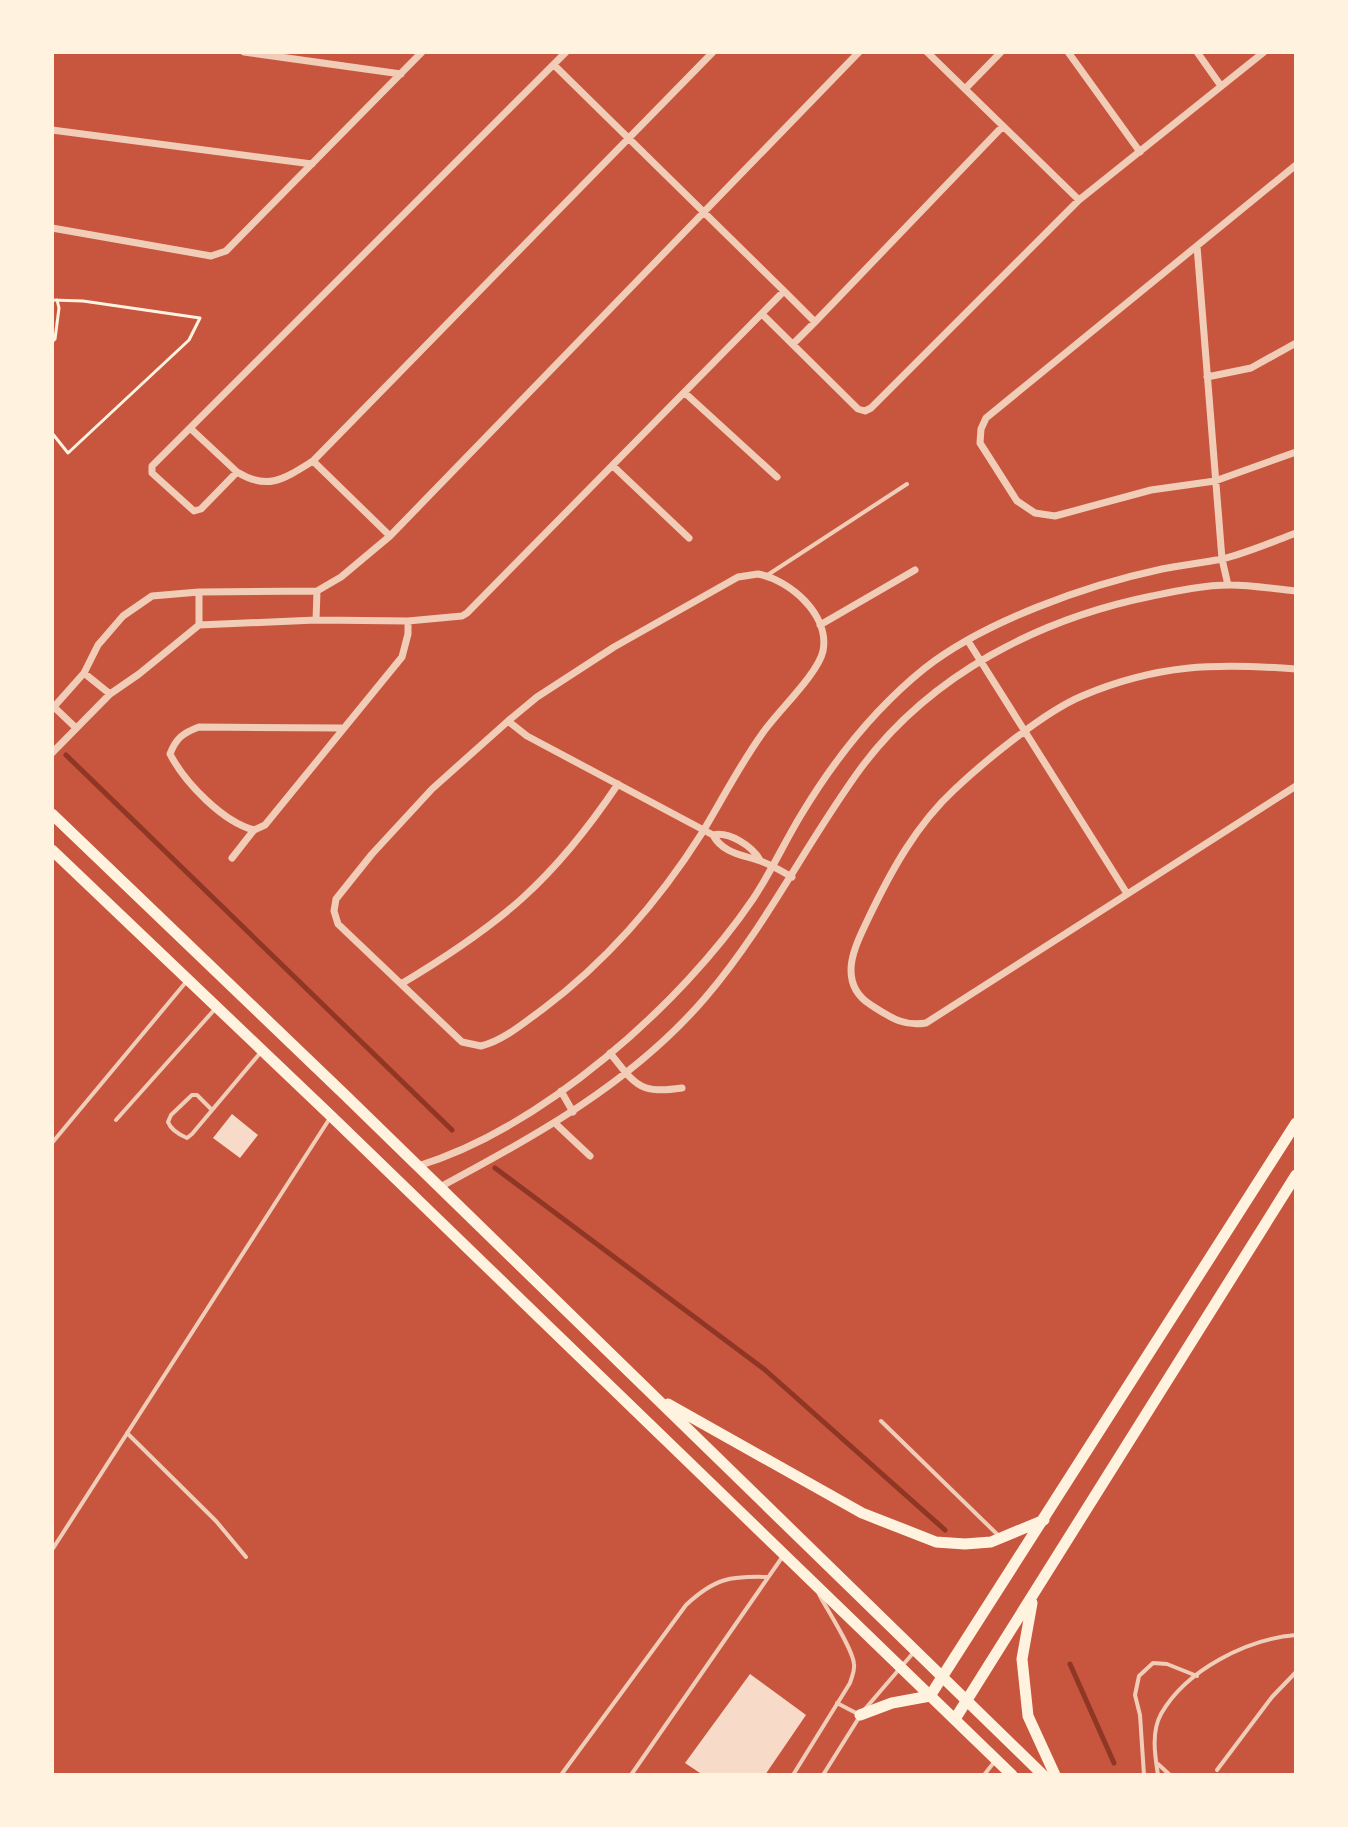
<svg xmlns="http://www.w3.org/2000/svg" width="1348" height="1827" viewBox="0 0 1348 1827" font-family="Overpass,sans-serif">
<rect width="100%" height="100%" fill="#c8553d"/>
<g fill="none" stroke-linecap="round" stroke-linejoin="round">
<path stroke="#8f3625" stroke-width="5" d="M66 755 452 1130
M495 1168 764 1369 945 1530
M1070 1664 1114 1763"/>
</g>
<path fill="#f7dbc8" d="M232 1114 258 1135 240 1158 213 1138Z
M750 1674 806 1715 765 1775H703L685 1763Z"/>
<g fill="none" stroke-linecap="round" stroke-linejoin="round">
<path stroke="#fff3e0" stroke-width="3" d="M52 300 83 301 200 318 189 340 68 453 52 433
M52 342 55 339 59 308 57 300"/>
<path stroke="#f1ccb7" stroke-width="4" d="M766 576 907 484
M212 1110 197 1095H192L171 1115 168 1122C171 1130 180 1135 187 1138L192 1134 261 1052
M116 1120 215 1009
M52 1143 186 982
M881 1421 1000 1537
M127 1433 216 1521 246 1557
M52 1550 330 1118
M837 1703 858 1714
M865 1709 914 1652
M1158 1764 1170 1775
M1217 1770 1272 1697 1296 1672
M561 1775 686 1605C715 1578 730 1576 768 1577
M631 1775 783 1556
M793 1775 850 1683C852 1676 855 1671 854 1664 853 1649 827 1610 819 1594
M823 1775 860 1716
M984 1775 995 1761
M1144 1775 1140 1715 1135 1695 1139 1676 1153 1663 1167 1664 1197 1676
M1158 1775C1155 1756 1151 1732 1161 1714 1186 1670 1247 1639 1296 1635"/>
<path stroke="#f1ccb7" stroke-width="7" d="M244 52 401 74
M566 52 152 466V473L194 511 201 509 237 472C268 491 284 479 313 461L713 52
M927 52 1079 200
M1068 52 1140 152
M1197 52 1221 86
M965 89 1001 52
M52 130 312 164
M1296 165 986 418 981 429 980 443 1017 501 1035 513 1055 516 1151 490 1215 481 1296 452
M52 228 211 256 226 251 422 52
M1197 246 1222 559 1228 585
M784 291 815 322 1003 126
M762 314 858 409 865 411 871 408 1079 200 1264 52
M793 344 815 322
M1207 377 1251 368 1296 343
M685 393 777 477
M190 428 237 472
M313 461 390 536
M613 466 689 538
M758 574C790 580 830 615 823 651 818 674 777 712 762 734 739 766 722 800 702 833 659 901 608 960 543 1009 525 1022 503 1041 481 1046L462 1042 338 924 334 911 336 899 372 854 432 789 508 721 537 697 614 647 738 577Z
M199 592V625
M316 620 317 591 341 577 390 536 859 52
M820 625 915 570
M968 641 1126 892
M1296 669C1216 663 1157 664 1082 696 1044 712 986 760 955 789 916 825 891 871 868 919 861 934 851 953 851 970 851 985 858 997 871 1005 890 1017 903 1027 926 1023L1296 786
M84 673 110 694
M54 707 75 727
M52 709 84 673 98 645 123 616 152 596 199 592 317 591
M508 721 527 736 713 835C723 854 745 855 763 862 773 866 783 872 792 877
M52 753 110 694 139 674 199 625 316 620 408 621 462 616 467 613 784 291 554 65
M254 830C223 822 185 783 170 754 176 738 183 733 199 727L341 728
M713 835C729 831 752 846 760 860
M232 858 254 830 265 825 402 657 408 634V621
M401 984C500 925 553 881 618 784
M610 1053C636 1086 640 1094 682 1088
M561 1091 573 1112
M556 1124 590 1156
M418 1166C542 1128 681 1005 753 899 771 872 784 843 801 815 834 760 874 709 925 668 985 621 1087 585 1162 569 1182 565 1202 563 1222 559 1247 553 1272 542 1296 533
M440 1187C536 1136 633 1082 705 998 766 927 806 843 861 768 931 674 1039 619 1152 596 1176 591 1204 585 1230 585 1252 585 1274 589 1296 591"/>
<path stroke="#fff3e0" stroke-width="11" d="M52 814 345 1095 1043 1775
M52 850 331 1116 1012 1775
M668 1404 862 1513 936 1542 965 1544 991 1542 1044 1520
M1032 1603 1022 1659 1028 1716 1055 1775
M860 1715 892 1703 930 1696 1296 1123
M955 1719 1296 1175"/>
</g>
<rect width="1348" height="1827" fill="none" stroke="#fff3e0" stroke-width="108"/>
</svg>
